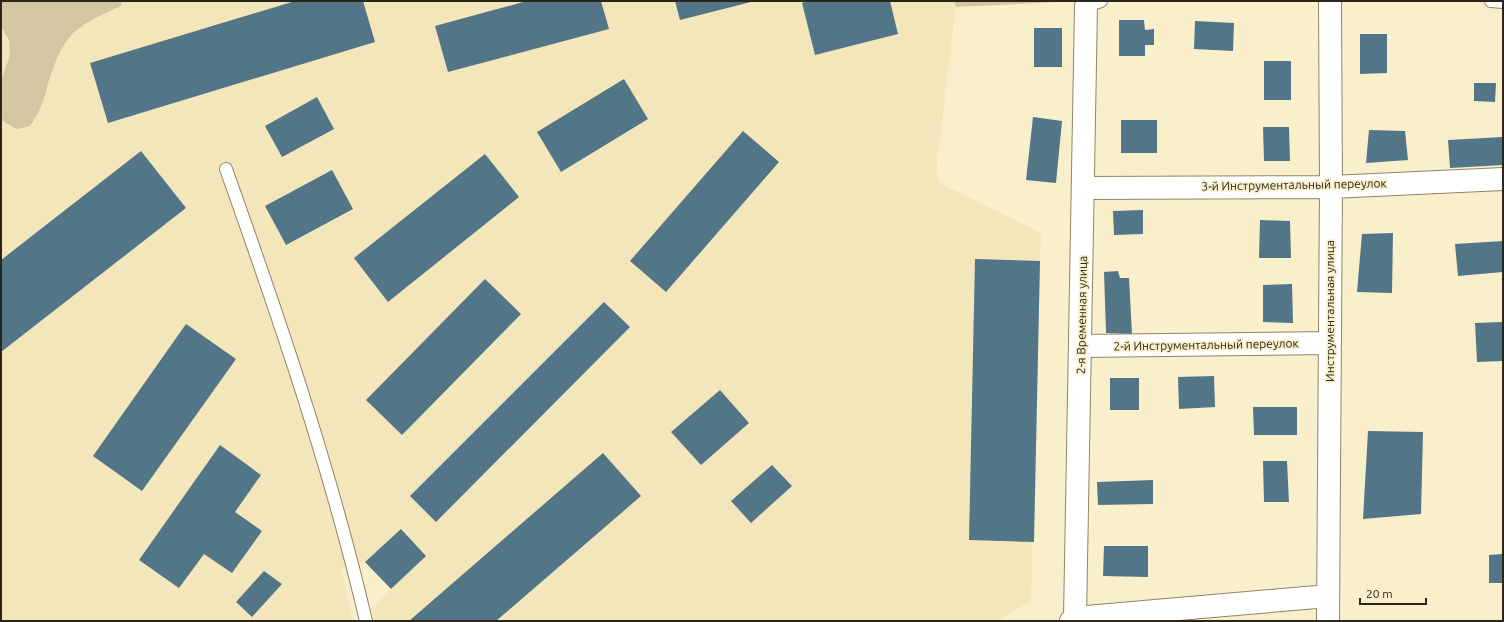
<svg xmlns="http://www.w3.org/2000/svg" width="1504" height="622" viewBox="0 0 1504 622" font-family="Ubuntu,sans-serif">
<rect width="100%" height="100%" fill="#f9efcb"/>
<path fill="#f4e6bb" d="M40 1H954L956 7 937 161 938 182 1041 233 1031 601 996 621H374L372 609 391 589 365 562 341 569 353 621H1V9Z"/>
<path fill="#d2c7a0" d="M1 1H122L121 6C74 27 64 33 48 84 44 99 40 113 30 126L17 129 4 122 1 117V81L10 55 9 40 1 26Z
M954 1H1078L956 7Z"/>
<path fill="#527687" d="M295 1H363L375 42 108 123 90 63Z
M527 1H601L609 29 448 72 435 26Z
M675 1H751V2L680 20Z
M808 1H890L898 34 815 55 802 3Z
M1119 20H1144L1145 30 1154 29V45H1145V56H1119Z
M1195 21 1234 23 1233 51 1194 49Z
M1034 28H1062V67H1034Z
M1360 34H1387V73L1360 74Z
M1264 61H1291V100H1264Z
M624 79 648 119 561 172 537 132Z
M1474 83H1496L1495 102 1474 101Z
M317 97 334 129 282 157 265 126Z
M1033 117 1062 121 1056 183 1026 180Z
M1121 120H1157V153H1121Z
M1263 127H1289L1290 161H1264Z
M1369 130 1405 131 1408 160 1366 163Z
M743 131 779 162 666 292 630 261Z
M1502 137 1503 165 1450 168 1448 140Z
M141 151 186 208 1 352V260Z
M485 154 519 197 388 302 354 258Z
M332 170 353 209 286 245 265 206Z
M1143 210V234L1114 235 1113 211Z
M1260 220 1290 221 1291 258H1259Z
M1393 233 1392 293 1357 292 1362 234Z
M1503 241V272L1458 276 1455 244Z
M975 259 1040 261 1034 542 969 540Z
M1118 271 1120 278H1129L1132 334 1106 333 1104 272Z
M485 279 521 314 402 435 366 400Z
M1292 284 1293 323 1263 322V285Z
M604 302 630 327 436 522 410 496Z
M1503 322V361L1477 362 1475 323Z
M186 324 236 359 142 491 93 456Z
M1214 376 1215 407 1179 409 1178 377Z
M1110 378H1139V410H1110Z
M720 390 749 423 701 465 671 432Z
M1253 407H1297V435H1254Z
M1368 431 1423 432 1421 514 1363 519Z
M220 445 261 475 235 512 262 531 232 573 204 554 179 588 139 560Z
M603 453 641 496 496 621H409Z
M1263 461H1287L1289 502H1264Z
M772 465 792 486 751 523 731 501Z
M1153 480V504L1098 505 1097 482Z
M401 529 426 556 391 589 365 562Z
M1104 546H1148V577L1103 576Z
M1503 554V583H1489V555Z
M264 571 282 584 252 617 236 602Z"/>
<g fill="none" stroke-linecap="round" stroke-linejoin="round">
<g stroke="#8f8564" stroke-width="14">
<path id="lane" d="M1491 1 1503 2
M1086 6 1101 1
M226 169C279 318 330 467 366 621"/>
</g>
<g stroke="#8f8564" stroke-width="24">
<path id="street" d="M1084 188 1331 187 1503 179
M1081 346 1330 343
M1075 618 1328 596
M1071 621 1075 618 1086 6
M1328 621 1331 187 1330 1"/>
</g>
<use href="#lane" stroke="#fff" stroke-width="12"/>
<use href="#street" stroke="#fff" stroke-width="22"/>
</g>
<g text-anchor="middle" stroke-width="3.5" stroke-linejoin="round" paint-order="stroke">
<g font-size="12" fill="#2a2619" stroke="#f9efcb">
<text transform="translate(1294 185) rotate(-1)" y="4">3-й Инструментальный переулок</text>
<text transform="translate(1330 311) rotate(-90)" y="4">Инструментальная улица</text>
<text transform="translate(1082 315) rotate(-89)" y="4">2-я Временная улица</text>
<text transform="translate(1206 345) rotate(-1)" y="4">2-й Инструментальный переулок</text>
</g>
</g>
<rect width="1504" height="622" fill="none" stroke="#2a2619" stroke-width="4"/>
<path d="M1360 598v6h66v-6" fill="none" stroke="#2a2619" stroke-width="2"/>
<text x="1366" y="598" font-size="12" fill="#2a2619" stroke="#f9efcb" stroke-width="3" paint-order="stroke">20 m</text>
</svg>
